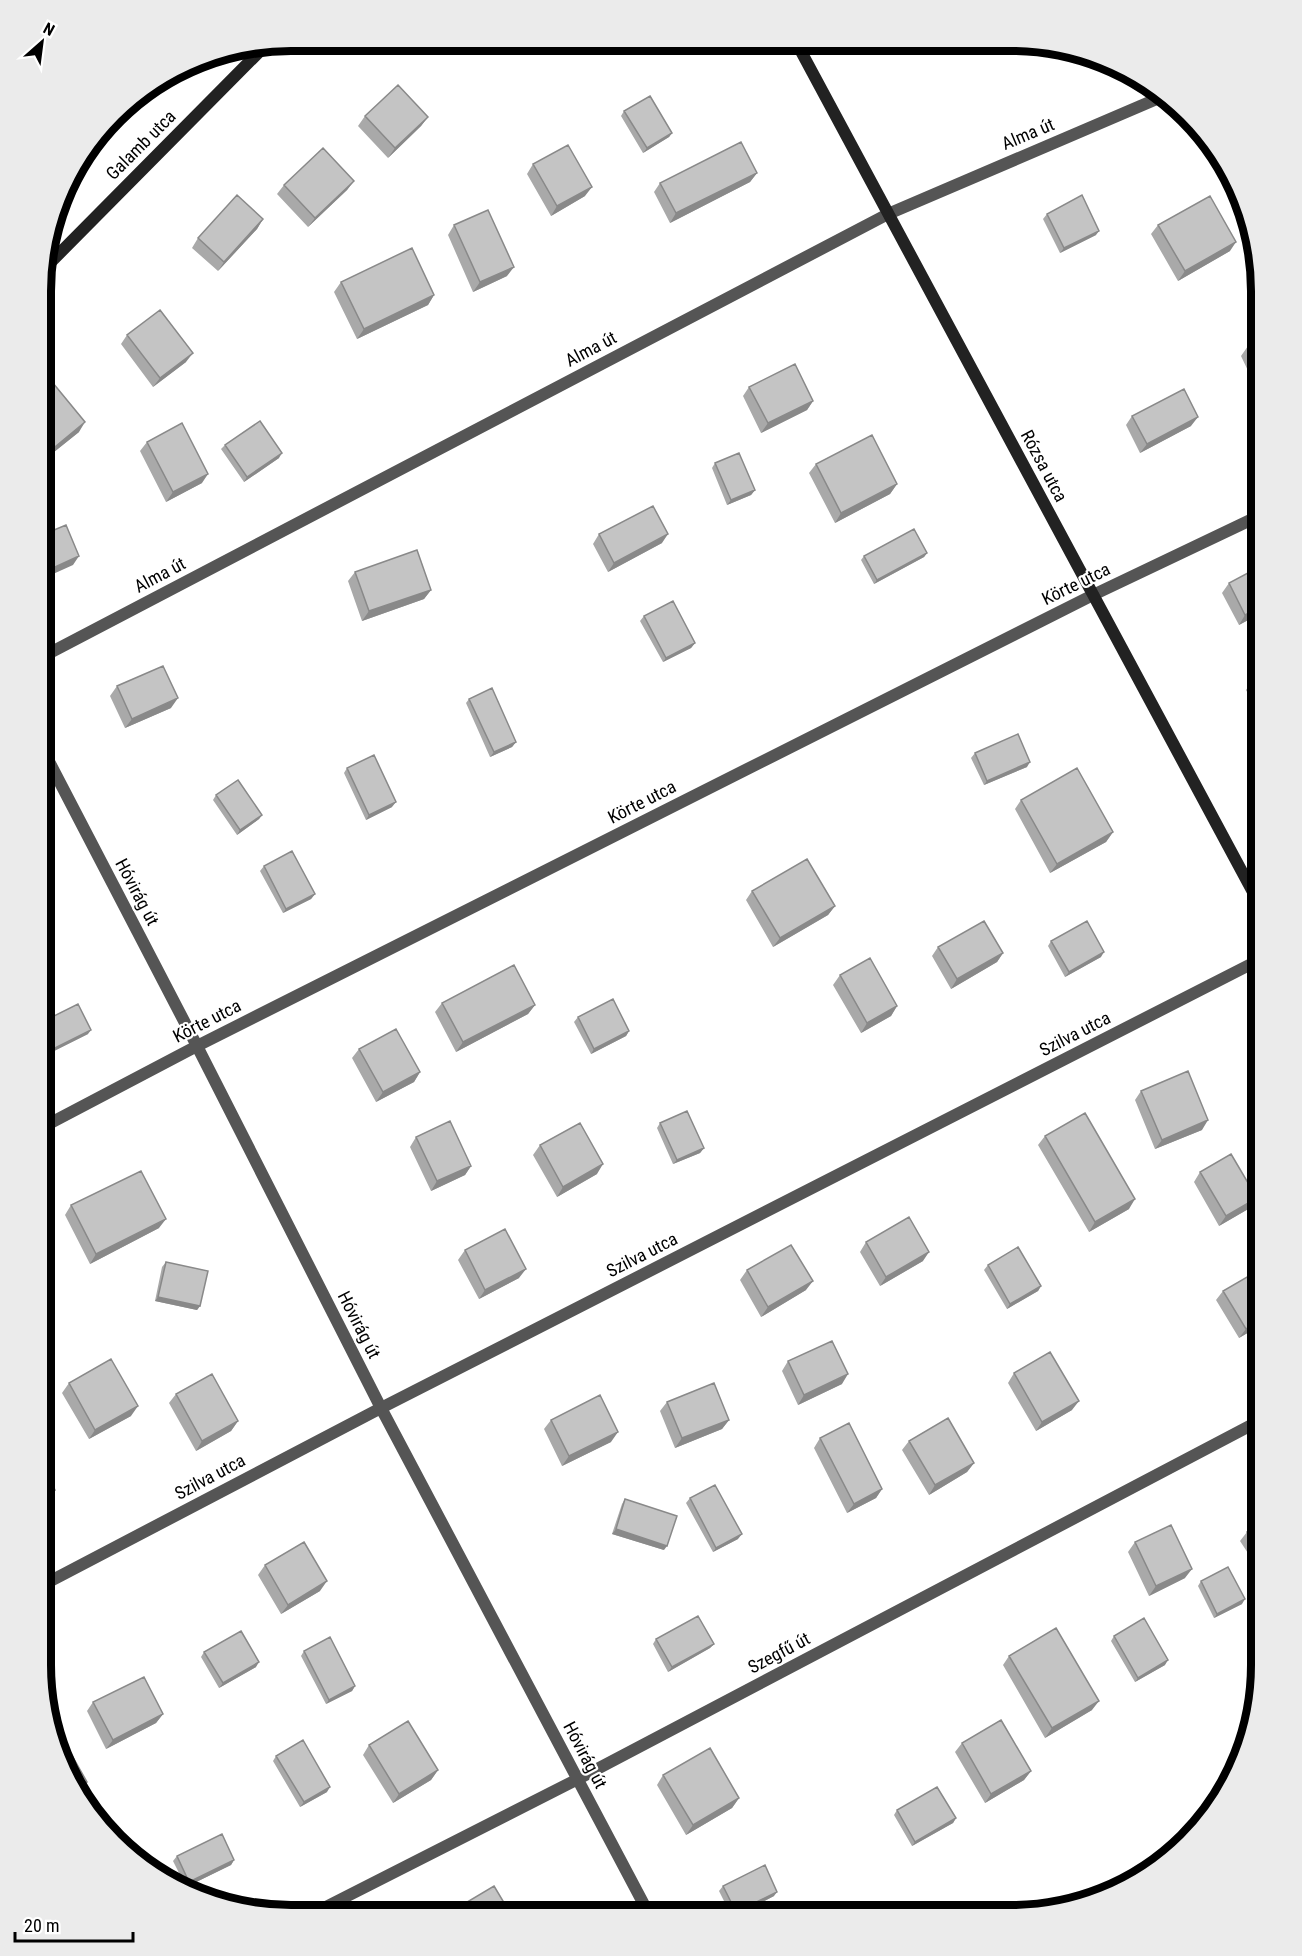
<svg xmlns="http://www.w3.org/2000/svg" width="1302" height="1956" viewBox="0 0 1302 1956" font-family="'Roboto Condensed',sans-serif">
<rect width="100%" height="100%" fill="#fff"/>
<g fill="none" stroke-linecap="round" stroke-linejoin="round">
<path stroke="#555" stroke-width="12" d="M42 657 888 214 1166 95
M42 748 197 1046 381 1408 649 1914
M41 1128 197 1046 1093 595 1261 515
M41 1586 381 1408 1261 959
M312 1914 578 1779 1261 1420"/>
<path stroke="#222" stroke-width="12" d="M796 42 1261 907
M43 270 266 45"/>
</g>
<path fill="#a9a9a9" d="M425 41H451L437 54Z
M624 111 672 133 669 137 643 153 621 116Z
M365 116 428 117 421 126 388 158 358 126Z
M533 164 585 196 551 216 527 174Z
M757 173 750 182 670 223 654 192 660 183Z
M354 181 347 190 308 227 277 194 284 185Z
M1047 214 1096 235 1060 253 1043 219Z
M263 219 257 229 218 271 192 248 198 238Z
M454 225 507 276 473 292 448 235Z
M1158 225 1230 251 1178 281 1151 234Z
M341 282 434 295 428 305 357 339 334 292Z
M127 335 186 362 153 387 121 344Z
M1261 340V398L1241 356 1248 346Z
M42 381 79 432 44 460 42 459Z
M749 387 813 401 807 410 761 433 743 396Z
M1132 416 1191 426 1140 453 1126 425Z
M147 442 202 483 166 502 140 451Z
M225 445 279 458 244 482 221 449Z
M715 463 755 490 751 495 727 505 712 468Z
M816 464 897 484 890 494 835 523 809 473Z
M599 534 662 543 608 572 593 544Z
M927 553 924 557 874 584 861 560 864 556Z
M355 572 431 590 424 599 362 621 348 581Z
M1229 583 1261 613 1239 625 1222 593Z
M644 616 695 643 691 648 663 662 640 621Z
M1261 676V718L1246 690 1252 681Z
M117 686 171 708 125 728 110 696Z
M469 699 516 742 512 747 490 757 466 703Z
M975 753 1027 767 984 785 971 758Z
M347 768 392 807 366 820 344 773Z
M216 795 262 815 259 819 237 835 213 800Z
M1021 800 1113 832 1106 842 1050 873 1015 809Z
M264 866 315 894 311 899 283 913 260 871Z
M752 891 835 906 828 915 773 947 746 900Z
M1051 941 1101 957 1065 977 1048 946Z
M938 947 1003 953 997 962 951 989 932 956Z
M840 975 897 1006 891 1016 861 1033 833 985Z
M442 1003 535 1005 528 1014 456 1052 435 1012Z
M578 1017 629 1031 626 1036 591 1054 574 1022Z
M42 1022 88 1034 44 1056 41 1052Z
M359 1049 420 1072 414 1082 376 1102 352 1058Z
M1141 1091 1202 1130 1155 1149 1135 1100Z
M660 1123 704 1148 700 1153 673 1164 657 1128Z
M1045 1136 1129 1209 1089 1232 1038 1145Z
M416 1137 471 1166 465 1175 431 1191 410 1147Z
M540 1145 597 1174 557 1197 533 1155Z
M1200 1172 1257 1198 1250 1208 1219 1226 1194 1182Z
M71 1205 159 1228 90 1264 65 1215Z
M866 1242 923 1261 880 1286 860 1252Z
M465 1250 519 1278 479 1299 458 1260Z
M166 1262 200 1306 197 1310 155 1301 162 1267Z
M988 1265 1041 1286 1038 1291 1007 1309 984 1270Z
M747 1270 806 1290 761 1317 740 1280Z
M1223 1291 1261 1325 1239 1338 1216 1300Z
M788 1361 842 1384 798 1405 782 1371Z
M1014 1373 1072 1410 1036 1431 1008 1383Z
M69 1383 131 1416 89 1439 62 1393Z
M176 1394 238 1421 231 1431 196 1451 169 1403Z
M667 1402 729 1420 722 1429 675 1448 660 1411Z
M551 1420 611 1442 562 1466 544 1429Z
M820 1438 882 1489 876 1498 847 1513 814 1448Z
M909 1441 974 1463 967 1472 929 1495 902 1450Z
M690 1498 738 1539 713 1552 686 1503Z
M625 1499 664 1550 612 1534 622 1504Z
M1261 1523V1573L1240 1541 1247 1532Z
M1135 1542 1185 1578 1149 1596 1128 1552Z
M265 1565 320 1591 281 1614 258 1575Z
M1201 1581 1242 1604 1214 1618 1198 1586Z
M1114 1636 1165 1665 1135 1682 1111 1641Z
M656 1639 714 1644 710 1648 668 1672 653 1644Z
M304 1651 355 1686 352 1691 326 1704 301 1656Z
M204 1652 256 1667 219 1688 201 1657Z
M1009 1656 1092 1710 1045 1738 1003 1665Z
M93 1702 163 1714 156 1723 106 1749 87 1711Z
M962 1743 1031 1771 1024 1780 985 1803 955 1752Z
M369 1745 438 1770 431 1780 393 1803 363 1755Z
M276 1756 327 1792 300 1807 273 1761Z
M663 1775 739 1798 732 1808 686 1835 657 1785Z
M1207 1804H1219L1206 1819 1200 1813Z
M897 1810 956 1818 953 1823 912 1846 894 1815Z
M1176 1854 1146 1872 1152 1862Z
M177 1856 234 1860 231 1865 186 1887 173 1861Z
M723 1886 774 1896 737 1915H731L719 1891Z"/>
<path fill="#898989" d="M447 41H451L437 54 444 44Z
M428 117 421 126 388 158 395 148Z
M672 133 669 137 643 153 647 148Z
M757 173 750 182 670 223 676 213Z
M354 181 347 190 308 227 315 218Z
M592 187 585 196 551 216 557 206Z
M263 219 257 229 218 271 224 262Z
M1099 231 1096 235 1060 253 1064 248Z
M1236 242 1230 251 1178 281 1185 271Z
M514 267 507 276 473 292 480 282Z
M434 295 428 305 357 339 364 329Z
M193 353 186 362 153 387 160 378Z
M813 401 807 410 761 433 768 423Z
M1198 417 1191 426 1140 453 1147 444Z
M85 422 79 432 44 460 50 451Z
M282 453 279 458 244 482 247 477Z
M208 474 202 483 166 502 173 492Z
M897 484 890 494 835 523 841 513Z
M755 490 751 495 727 505 731 500Z
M668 534 662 543 608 572 614 563Z
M927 553 924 557 874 584 877 580Z
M79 556 73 565 42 579V573Z
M431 590 424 599 362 621 369 611Z
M1261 607V613L1239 625 1245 615Z
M695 643 691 648 663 662 666 658Z
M178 698 171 708 125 728 132 719Z
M516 742 512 747 490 757 494 752Z
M1030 762 1027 767 984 785 987 781Z
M396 802 392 807 366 820 369 815Z
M262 815 259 819 237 835 240 830Z
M1113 832 1106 842 1050 873 1057 864Z
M315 894 311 899 283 913 286 909Z
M835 906 828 915 773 947 780 938Z
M1104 952 1101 957 1065 977 1069 972Z
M1003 953 997 962 951 989 957 979Z
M535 1005 528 1014 456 1052 463 1042Z
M897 1006 891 1016 861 1033 867 1023Z
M91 1030 88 1034 44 1056 47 1052Z
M629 1031 626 1036 591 1054 594 1049Z
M420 1072 414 1082 376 1102 383 1092Z
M1208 1120 1202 1130 1155 1149 1162 1140Z
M704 1148 700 1153 673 1164 677 1160Z
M603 1164 597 1174 557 1197 563 1187Z
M471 1166 465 1175 431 1191 437 1181Z
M1257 1198 1250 1208 1219 1226 1226 1216Z
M1135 1199 1129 1209 1089 1232 1095 1222Z
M166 1219 159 1228 90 1264 96 1254Z
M929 1252 923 1261 880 1286 886 1277Z
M526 1269 519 1278 479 1299 485 1290Z
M813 1281 806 1290 761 1317 768 1307Z
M1041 1286 1038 1291 1007 1309 1010 1304Z
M158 1297 200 1306 197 1310 155 1301Z
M1261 1320V1325L1239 1338 1246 1329Z
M848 1374 842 1384 798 1405 804 1395Z
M1079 1401 1072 1410 1036 1431 1042 1422Z
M138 1406 131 1416 89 1439 95 1430Z
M729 1420 722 1429 675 1448 682 1438Z
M238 1421 231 1431 196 1451 202 1441Z
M618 1432 611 1442 562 1466 569 1456Z
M974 1463 967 1472 929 1495 935 1485Z
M882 1489 876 1498 847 1513 854 1504Z
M55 1490 51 1495 41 1499V1496Z
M616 1529 667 1546 664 1550 612 1534Z
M742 1534 738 1539 713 1552 716 1548Z
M1192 1569 1185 1578 1149 1596 1156 1586Z
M327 1581 320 1591 281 1614 288 1605Z
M1245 1599 1242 1604 1214 1618 1217 1614Z
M714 1644 710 1648 668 1672 672 1667Z
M1168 1660 1165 1665 1135 1682 1138 1678Z
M259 1662 256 1667 219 1688 223 1683Z
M355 1686 352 1691 326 1704 329 1700Z
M1099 1701 1092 1710 1045 1738 1052 1728Z
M163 1714 156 1723 106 1749 113 1740Z
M438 1770 431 1780 393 1803 399 1794Z
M1031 1771 1024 1780 985 1803 991 1794Z
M87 1782 80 1791 78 1793 75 1788Z
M330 1787 327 1792 300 1807 304 1802Z
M739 1798 732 1808 686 1835 693 1825Z
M956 1818 953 1823 912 1846 915 1842Z
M234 1860 231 1865 186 1887 189 1882Z
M777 1892 774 1896 737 1915H734L736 1912Z"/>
<path fill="#c4c4c4" stroke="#898989" stroke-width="1.5" d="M440 41H447L444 44Z
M398 85 428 117 395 148 365 116Z
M650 96 672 133 647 148 624 111Z
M741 142 757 173 676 213 660 183Z
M568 145 592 187 557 206 533 164Z
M323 148 354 181 315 218 284 185Z
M237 195 263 219 224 262 198 238Z
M1082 195 1099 231 1064 248 1047 214Z
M1210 196 1236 242 1185 271 1158 225Z
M488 210 514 267 480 282 454 225Z
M412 248 434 295 364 329 341 282Z
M160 310 193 353 160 378 127 335Z
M1261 340V375L1248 346Z
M795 364 813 401 768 423 749 387Z
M48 377 85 422 50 451 42 441V381Z
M1184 389 1198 417 1147 444 1132 416Z
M260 421 282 453 247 477 225 445Z
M182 423 208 474 173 492 147 442Z
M872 435 897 484 841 513 816 464Z
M739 453 755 490 731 500 715 463Z
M653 506 668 534 614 563 599 534Z
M66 525 79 556 42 573V535Z
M914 529 927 553 877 580 864 556Z
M417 550 431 590 369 611 355 572Z
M1261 566V607L1245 615 1229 583Z
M673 601 695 643 666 658 644 616Z
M163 666 178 698 132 719 117 686Z
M1261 676V697L1252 681Z
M492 688 516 742 494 752 469 699Z
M1018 734 1030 762 987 781 975 753Z
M374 755 396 802 369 815 347 768Z
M1077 768 1113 832 1057 864 1021 800Z
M238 780 262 815 240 830 216 795Z
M292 851 315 894 286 909 264 866Z
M807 859 835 906 780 938 752 891Z
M984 921 1003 953 957 979 938 947Z
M1087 921 1104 952 1069 972 1051 941Z
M870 958 897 1006 867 1023 840 975Z
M514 965 535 1005 463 1042 442 1003Z
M613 999 629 1031 594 1049 578 1017Z
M78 1004 91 1030 47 1052 41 1040 42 1022Z
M396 1029 420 1072 383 1092 359 1049Z
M1188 1071 1208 1120 1162 1140 1141 1091Z
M687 1111 704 1148 677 1160 660 1123Z
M1085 1113 1135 1199 1095 1222 1045 1136Z
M450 1121 471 1166 437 1181 416 1137Z
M580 1123 603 1164 563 1187 540 1145Z
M1231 1154 1257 1198 1226 1216 1200 1172Z
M141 1171 166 1219 96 1254 71 1205Z
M909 1217 929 1252 886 1277 866 1242Z
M505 1229 526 1269 485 1290 465 1250Z
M791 1245 813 1281 768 1307 747 1270Z
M1018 1247 1041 1286 1010 1304 988 1265Z
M166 1262 208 1271 200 1306 158 1297Z
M1261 1269V1320L1246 1329 1223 1291Z
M832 1341 848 1374 804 1395 788 1361Z
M1050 1352 1079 1401 1042 1422 1014 1373Z
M111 1359 138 1406 95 1430 69 1383Z
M212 1374 238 1421 202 1441 176 1394Z
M714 1383 729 1420 682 1438 667 1402Z
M600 1395 618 1432 569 1456 551 1420Z
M948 1418 974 1463 935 1485 909 1441Z
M849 1423 882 1489 854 1504 820 1438Z
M41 1458 55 1490 41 1496Z
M715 1485 742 1534 716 1548 690 1498Z
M625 1499 677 1516 667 1546 616 1529Z
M1261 1523V1554L1247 1532Z
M1171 1525 1192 1569 1156 1586 1135 1542Z
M304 1542 327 1581 288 1605 265 1565Z
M1228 1567 1245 1599 1217 1614 1201 1581Z
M698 1616 714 1644 672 1667 656 1639Z
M1144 1618 1168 1660 1138 1678 1114 1636Z
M1056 1628 1099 1701 1052 1728 1009 1656Z
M241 1631 259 1662 223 1683 204 1652Z
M330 1637 355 1686 329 1700 304 1651Z
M144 1677 163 1714 113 1740 93 1702Z
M1001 1720 1031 1771 991 1794 962 1743Z
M408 1721 438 1770 399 1794 369 1745Z
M61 1736 87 1782 75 1788 60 1761 55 1739Z
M303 1740 330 1787 304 1802 276 1756Z
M710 1748 739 1798 693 1825 663 1775Z
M1232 1779 1219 1804 1214 1811 1207 1804Z
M937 1787 956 1818 915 1842 897 1810Z
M96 1803 111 1834 109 1835 92 1818 86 1807Z
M1187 1832 1191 1837 1176 1854 1156 1866 1152 1862Z
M222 1834 234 1860 189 1882 177 1856Z
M765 1865 777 1892 736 1912 723 1886Z
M494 1886 509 1911 504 1914H447Z
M999 1912 1001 1915H993Z"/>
<g text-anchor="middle" stroke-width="4.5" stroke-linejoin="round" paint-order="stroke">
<g font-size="18" fill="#000" stroke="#fff">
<text transform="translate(1028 134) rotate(-23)" y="6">Alma út</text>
<text transform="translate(141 145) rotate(-45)" y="6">Galamb utca</text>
<text transform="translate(591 349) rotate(-28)" y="6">Alma út</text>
<text transform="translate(1044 466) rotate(62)" y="6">Rózsa utca</text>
<text transform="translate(160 575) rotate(-28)" y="6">Alma út</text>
<text transform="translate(1076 584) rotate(-26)" y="6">Körte utca</text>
<text transform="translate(642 802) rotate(-27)" y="6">Körte utca</text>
<text transform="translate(137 892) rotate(62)" y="6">Hóvirág út</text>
<text transform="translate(207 1021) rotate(-27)" y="6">Körte utca</text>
<text transform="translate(1075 1034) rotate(-27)" y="6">Szilva utca</text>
<text transform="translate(642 1255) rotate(-27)" y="6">Szilva utca</text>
<text transform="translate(359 1325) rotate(63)" y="6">Hóvirág út</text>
<text transform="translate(210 1477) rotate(-28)" y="6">Szilva utca</text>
<text transform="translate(779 1653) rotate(-28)" y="6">Szegfű út</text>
<text transform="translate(585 1755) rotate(62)" y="6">Hóvirág út</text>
</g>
</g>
<path d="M0 0H1302V1956H0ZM291 51H1011A240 240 0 0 1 1251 291V1665A240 240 0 0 1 1011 1905H291A240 240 0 0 1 51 1665V291A240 240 0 0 1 291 51Z" fill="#ebebeb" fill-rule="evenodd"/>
<path fill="none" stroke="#000" stroke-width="8" d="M291 51H1011A240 240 0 0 1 1251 291V1665A240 240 0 0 1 1011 1905H291A240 240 0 0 1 51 1665V291A240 240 0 0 1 291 51Z"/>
<g transform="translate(42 42) rotate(28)" stroke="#ffffff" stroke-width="4.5" paint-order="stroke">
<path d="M0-4.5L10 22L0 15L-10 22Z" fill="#000000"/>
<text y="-9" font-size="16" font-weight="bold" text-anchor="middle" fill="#000000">N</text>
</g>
<path d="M15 1932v9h118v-9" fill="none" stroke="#000000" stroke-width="3"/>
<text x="24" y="1932" font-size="18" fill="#000000" stroke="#ffffff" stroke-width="4.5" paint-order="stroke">20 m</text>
</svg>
